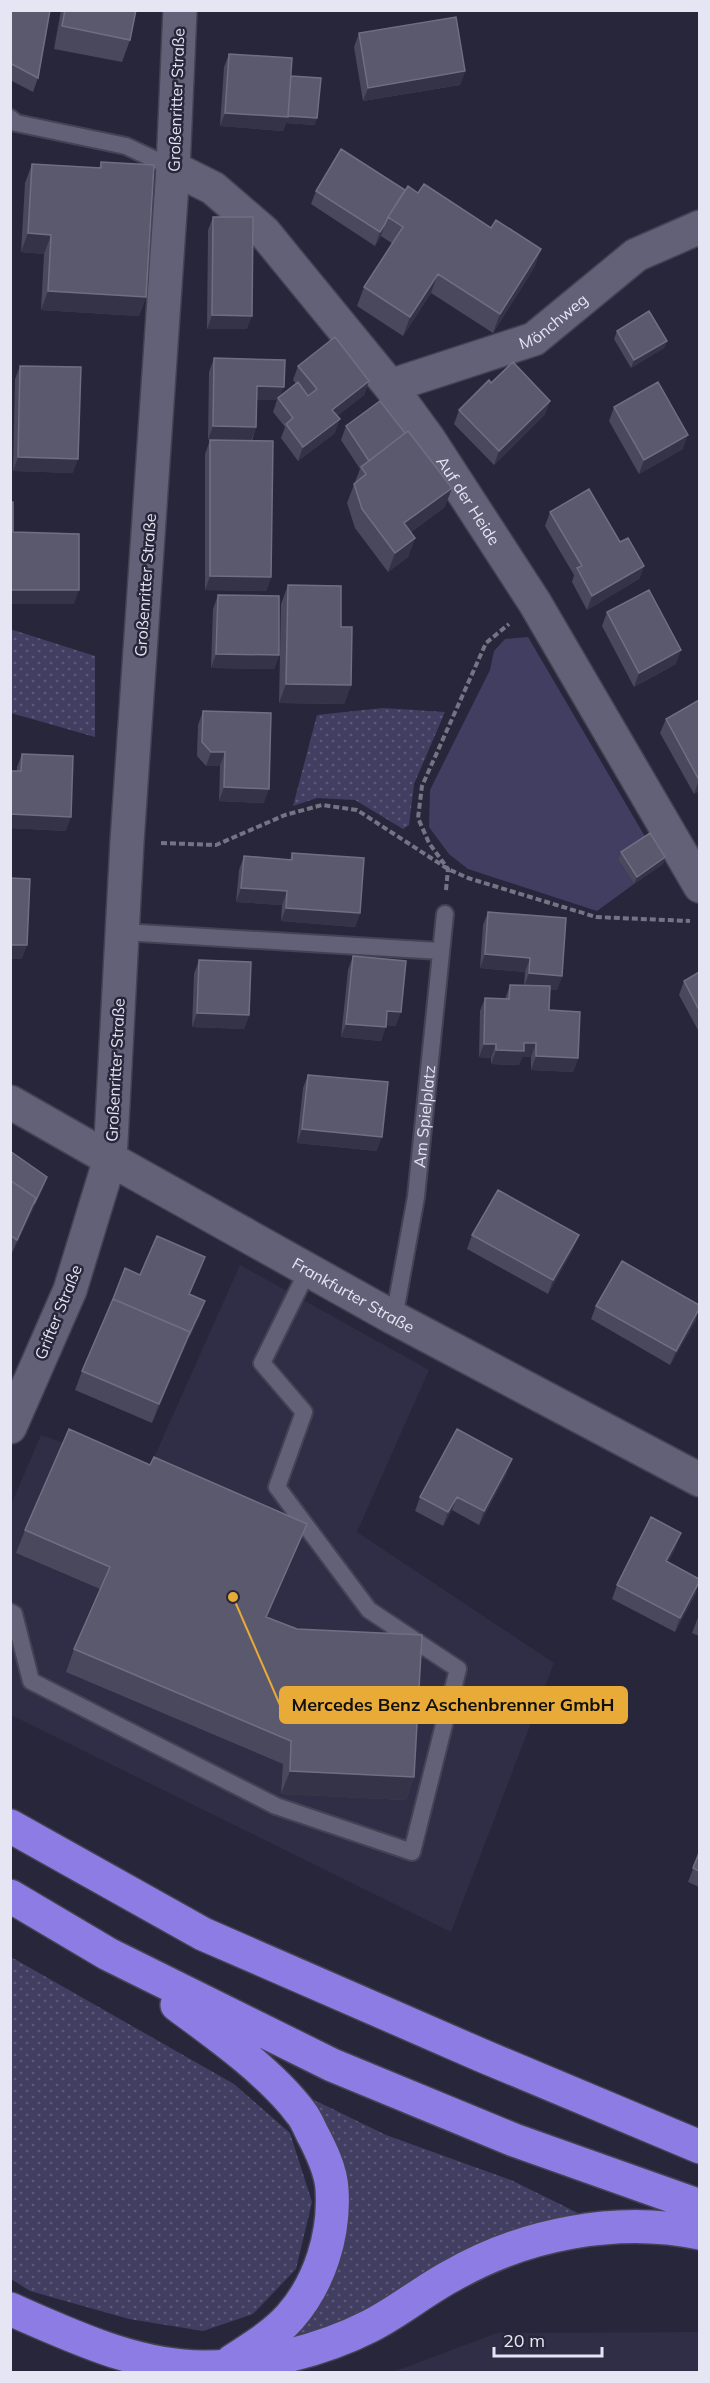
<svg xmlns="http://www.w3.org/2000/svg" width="710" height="2383" viewBox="0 0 710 2383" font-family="Mulish,sans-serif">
<defs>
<pattern id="grass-dots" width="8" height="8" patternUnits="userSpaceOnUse" patternTransform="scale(1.5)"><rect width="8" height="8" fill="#423e62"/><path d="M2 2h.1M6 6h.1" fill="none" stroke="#5d5a79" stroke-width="1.8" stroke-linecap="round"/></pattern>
</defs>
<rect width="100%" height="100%" fill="#28263a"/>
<path fill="#302d47" d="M240 1265 429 1370 357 1532 554 1663 451 1932 11 1715 10 1507 41 1435 147 1473Z
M699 2332V2372H393L497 2333Z"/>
<path fill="url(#grass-dots)" d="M10 629 95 656V737L11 713Z
M383 708 445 712 414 784 409 825 403 829 355 800 317 798 293 806 317 715Z
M11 1957 234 2084 290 2133 312 2202 296 2269 253 2314 203 2331 129 2319 30 2291 11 2279Z
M306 2096 386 2135 511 2180 578 2213 490 2239 399 2294 314 2335 285 2347 330 2283Z"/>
<path fill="#423e62" d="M528 637 647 840 618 860 634 884 597 911 468 869 449 854 429 827 430 790 490 670 494 651 505 639Z"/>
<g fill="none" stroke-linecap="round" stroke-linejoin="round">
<g stroke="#444253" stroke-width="20">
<g id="service">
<path d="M10 118 16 123 126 146 173 168"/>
<path d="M123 932 440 951"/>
<path id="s1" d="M394 1318 416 1197 445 914"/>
<path d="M10 1612 14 1614 31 1681 276 1806 412 1852 458 1669 369 1610 277 1487 304 1412 262 1363 308 1270"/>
</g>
</g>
<g stroke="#444253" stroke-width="36">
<g id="minor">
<path id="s2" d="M173 168 213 188 264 232 390 386 428 438 535 603 700 886"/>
<path id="s3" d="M390 386 534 339 636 255 700 227"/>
</g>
</g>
<g stroke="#444253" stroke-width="36">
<g id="tertiary">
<path id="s4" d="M180 10 173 168 127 842 110 1159 394 1318 700 1480"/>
</g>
</g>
<g stroke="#444253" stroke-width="36">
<path id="secondary" d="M10 1102 110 1159 70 1290 10 1427"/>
</g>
<g stroke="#444253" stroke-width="36">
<path id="motorway" d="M10 1826 203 1934 483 2056 700 2147
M10 1896 108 1954 332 2065 514 2140 700 2206
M177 2005C218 2035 271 2073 301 2113 306 2119 309 2127 312 2133 321 2150 331 2170 332 2189 335 2234 320 2283 290 2317 274 2335 252 2348 232 2361
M10 2309C72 2336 136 2367 204 2367 257 2367 323 2350 370 2326 398 2312 423 2291 451 2276 524 2234 616 2216 700 2233"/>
</g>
<path stroke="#757385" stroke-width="4" stroke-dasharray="6 3" stroke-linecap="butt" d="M161 843 216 845 285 815 322 805 357 810 448 869 468 878 596 917 690 921
M446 890 448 869 429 843 418 818 422 786 486 643 509 624"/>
<use href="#service" stroke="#636178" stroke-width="16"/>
<use href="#minor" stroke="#636178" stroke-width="33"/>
<use href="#tertiary" stroke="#636178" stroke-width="33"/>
<use href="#secondary" stroke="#636178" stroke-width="33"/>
<use href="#motorway" stroke="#8c7ce3" stroke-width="33"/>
</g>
<path fill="#4a485c" d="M10 10H50L38 78 33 92 10 80Z
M61 10H136L130 40 122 62 54 49Z
M359 33 465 71 460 85 363 101 354 47Z
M229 54 291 76 315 125 286 123 283 131 220 126 224 67Z
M101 162 146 297 139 316 41 310 44 254 21 252 25 183 32 164 99 168Z
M405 190 418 193 491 228 541 249 534 268 493 333 431 293 403 336 357 306 364 287 393 244 381 236 375 246 311 204 316 191Z
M213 217 247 329H207L208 230Z
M617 331 667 341 664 348 631 368 614 339Z
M214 358 281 395 296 384 293 380 298 366 369 381 364 395 337 416 335 433 298 461 281 438 285 427 273 412 277 400H257L256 427 252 441 271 577 266 591 205 590V454L210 440H208L209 372Z
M20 366 73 473 13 471 15 379Z
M491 383 550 401 545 414 494 465 454 424 459 410Z
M614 407 683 449 639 474 609 421Z
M346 426 445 507 411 532 415 538 408 557 388 572 355 528 347 503 360 469 341 440Z
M550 512 620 542 644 566 639 579 587 610 572 582 574 575 545 526Z
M288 585 341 627 351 685 344 704 279 703 281 604Z
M218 595 279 655 274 669 211 668 213 609Z
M607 612 676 664 634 687 602 626Z
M699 700V791L694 794 660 733 666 719Z
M203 711 264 803 219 801 220 766H206L197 756 198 725Z
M22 754 66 831 10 828V771H17V767Z
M621 852 665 857 663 864 634 884 618 860Z
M292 853 360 913 355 927 281 921 282 905 236 902 239 870 244 856 290 860Z
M488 912 562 976 557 990 550 989 549 1010 578 1058 573 1072 531 1070V1057H522L519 1065 491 1064V1058L479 1057 480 1011 485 998 505 999 510 985H524L525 972 480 968 483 925Z
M353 956 396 1026 386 1025 381 1041 341 1037 348 970Z
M199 960 249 1015 244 1029 192 1027 194 974Z
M699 972V1032L679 995 684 981Z
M308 1075 377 1151 297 1143 303 1088Z
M10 1151 45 1184 12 1253H10Z
M472 1235H579L573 1249 548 1294 467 1249Z
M200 1271 190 1294 200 1315 183 1351 152 1423 75 1390 82 1371 140 1275Z
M596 1306 696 1320 670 1365 591 1319Z
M507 1473 479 1525 452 1510 443 1526 415 1511 420 1497Z
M25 1530 298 1546 267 1617 297 1629 414 1777 406 1800 281 1794 283 1764 66 1672 74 1649 100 1589 16 1553Z
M676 1547 668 1562 696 1593 675 1632 612 1599 617 1585Z
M699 1615V1636L692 1633Z
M699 1853V1887L688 1882Z"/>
<path fill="#353348" d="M465 71 460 85 363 101 368 88Z
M225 113 285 116 317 118 315 125 286 123 283 131 220 126Z
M385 224 381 236 375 246 380 232Z
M28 233 51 235 44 254 21 252Z
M541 249 534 268 493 333 500 314Z
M438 274 431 293 403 336 410 317Z
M48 291 146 297 139 316 41 310Z
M212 315 252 316 247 329H207Z
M667 341 664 348 631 368 634 360Z
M369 381 364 395 327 424 332 410Z
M257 386 284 387 279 400 278 398 277 400H252Z
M550 401 545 414 494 465 499 451Z
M340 419 335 433 298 461 303 447Z
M213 426 256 427 251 441 208 440Z
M688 435 683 449 639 474 644 460Z
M18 457 78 459 73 473 13 471Z
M452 488 445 507 397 542 404 523Z
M415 538 408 557 388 572 395 553Z
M644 566 639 579 587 610 592 596Z
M210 576 271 577 266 591 205 590Z
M10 590H79L74 604H10Z
M681 650 676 664 634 687 639 673Z
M216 654 279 655 274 669 211 668Z
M286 684 351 685 344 704 279 703Z
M211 752H225L220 766H206Z
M699 780V791L694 794Z
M224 787 269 789 264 803 219 801Z
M10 814 71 817 66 831 10 828Z
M665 857 663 864 634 884 637 877Z
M241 888 287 891 282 905 236 902Z
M286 908 360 913 355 927 281 921Z
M10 945H27L22 959H10Z
M485 954 530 958 525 972 480 968Z
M529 973 562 976 557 990 524 987Z
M387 1011 401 1012 396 1026 382 1024Z
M197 1013 249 1015 244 1029 192 1027Z
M346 1024 386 1027 381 1041 341 1037Z
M524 1043H536L531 1057H522L519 1065 491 1064 496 1050Z
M484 1044H496L491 1058 479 1057Z
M536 1056 578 1058 573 1072 531 1070Z
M302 1129 382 1137 377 1151 297 1143Z
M47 1177 45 1184 12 1253 17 1240 36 1198Z
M579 1235 573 1249 548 1294 553 1280Z
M205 1257 200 1271 184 1308 189 1294Z
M205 1301 200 1315 183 1351 152 1423 159 1404 190 1332Z
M699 1309 696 1320 670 1365 676 1351Z
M512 1459 507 1473 479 1525 484 1511Z
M457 1497 452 1510 443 1526 448 1512Z
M307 1524 298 1546 258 1640 266 1617Z
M681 1533 676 1547 661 1575 666 1561Z
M699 1582 696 1593 675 1632 680 1618Z
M290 1771 414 1777 406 1800 281 1794Z"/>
<path fill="#5b596d" stroke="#706f82" stroke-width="1.5" d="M11 10H50L38 78 10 63V16Z
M65 10H136L130 40 62 26Z
M456 17 465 71 368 88 359 33Z
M229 54 292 58 288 117 225 113Z
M291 76 321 78 317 118 288 116Z
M341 149 405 190 388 217 385 224 380 232 316 191Z
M101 162 154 165 146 297 48 291 51 235 28 233 32 164 101 168Z
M424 184 491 228 496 220 541 249 500 314 438 274 410 317 364 287 403 227 388 217 408 186 418 193Z
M213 217H253L252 316 212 315Z
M649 311 667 341 634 360 617 331Z
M335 337 369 381 332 410 340 419 303 447 286 424 293 418 278 398 298 382 308 396 317 389 298 366Z
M214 358 285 360 284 387 257 386 256 427 213 426Z
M513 362 550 401 499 451 459 410 489 380 491 383Z
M20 366 81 367 78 459 18 457Z
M658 382 688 435 644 460 614 407Z
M380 401 405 433 369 461 346 426Z
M408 431 452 488 404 523 415 538 395 553 362 509 354 484 366 474 361 467Z
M210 440 273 441 271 577 210 576Z
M589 489 620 542 628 538 644 566 592 596 577 568 582 566 550 512Z
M10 502H13V532L79 534V590H10Z
M288 585 341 586V627H352L351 685 286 684Z
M649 590 681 650 639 673 607 612Z
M218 595 279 596V655L216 654Z
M699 700V780L666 719Z
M203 711 271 713 269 789 224 787 225 752H211L202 742Z
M22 754 73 756 71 817 10 814V771H21Z
M650 833 665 857 637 877 621 852Z
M292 853 364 858 360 913 286 908 287 891 241 888 244 856 292 860Z
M10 878 30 879 27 945H10Z
M488 912 566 918 562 976 529 973 530 958 485 954Z
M353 956 406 961 401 1012 387 1011 386 1027 346 1024Z
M199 960 251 962 249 1015 197 1013Z
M699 972V1010L684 981Z
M510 985 550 986 549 1010 580 1012 578 1058 536 1056V1043H524V1051L496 1050V1044H484L485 998 509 999Z
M308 1075 388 1082 382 1137 302 1129Z
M10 1151 47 1177 34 1204 36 1198 10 1180Z
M10 1180 36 1198 17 1240 10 1235Z
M498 1190 579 1235 553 1280 472 1235Z
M157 1236 205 1257 189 1294 205 1301 188 1337 190 1332 113 1299 125 1268 140 1275Z
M622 1261 699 1305V1309L676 1351 596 1306Z
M113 1299 190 1332 159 1404 82 1371Z
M69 1429 150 1465 154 1457 307 1524 266 1617 297 1629 422 1635 414 1777 290 1771 291 1741 74 1649 110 1567 25 1530Z
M457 1429 512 1459 484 1511 457 1497 448 1512 420 1497Z
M651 1517 681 1533 666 1561 699 1579V1582L680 1618 617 1585Z
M699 1853V1871L693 1868Z"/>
<g text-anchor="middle" stroke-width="5" stroke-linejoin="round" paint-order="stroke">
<g font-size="16" fill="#e6e5f3" stroke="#28263a">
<text transform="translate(176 100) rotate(-88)" y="6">Großenritter Straße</text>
<text dy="6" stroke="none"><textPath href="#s3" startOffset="177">Mönchweg</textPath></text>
<text dy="6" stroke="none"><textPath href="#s2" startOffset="450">Auf der Heide</textPath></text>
<text transform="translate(145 585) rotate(-86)" y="6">Großenritter Straße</text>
<text transform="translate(115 1070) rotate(-87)" y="6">Großenritter Straße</text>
<text dy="6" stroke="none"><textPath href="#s1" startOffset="204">Am Spielplatz</textPath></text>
<text dy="6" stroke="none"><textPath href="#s4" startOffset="1430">Frankfurter Straße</textPath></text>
<text transform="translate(58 1312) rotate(-68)" y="6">Grifter Straße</text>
</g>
</g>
<path fill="none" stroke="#e9ab37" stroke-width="2" d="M233 1597L280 1705"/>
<circle fill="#e9ab37" stroke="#28263a" stroke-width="2" cx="233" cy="1597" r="6"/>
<rect fill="#e9ab37" stroke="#e9ab37" stroke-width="2" x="280" y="1687" width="347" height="36" rx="6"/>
<g font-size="18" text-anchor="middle" font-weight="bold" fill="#111">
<text x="453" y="1711">Mercedes Benz Aschenbrenner GmbH</text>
</g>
<rect width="710" height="2383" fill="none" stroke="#e6e5f3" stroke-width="24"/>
<path d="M494 2347v9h108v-9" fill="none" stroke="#e6e5f3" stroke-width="3"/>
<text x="503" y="2347" font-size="18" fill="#e6e5f3" stroke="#28263a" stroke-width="4.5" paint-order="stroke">20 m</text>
</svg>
